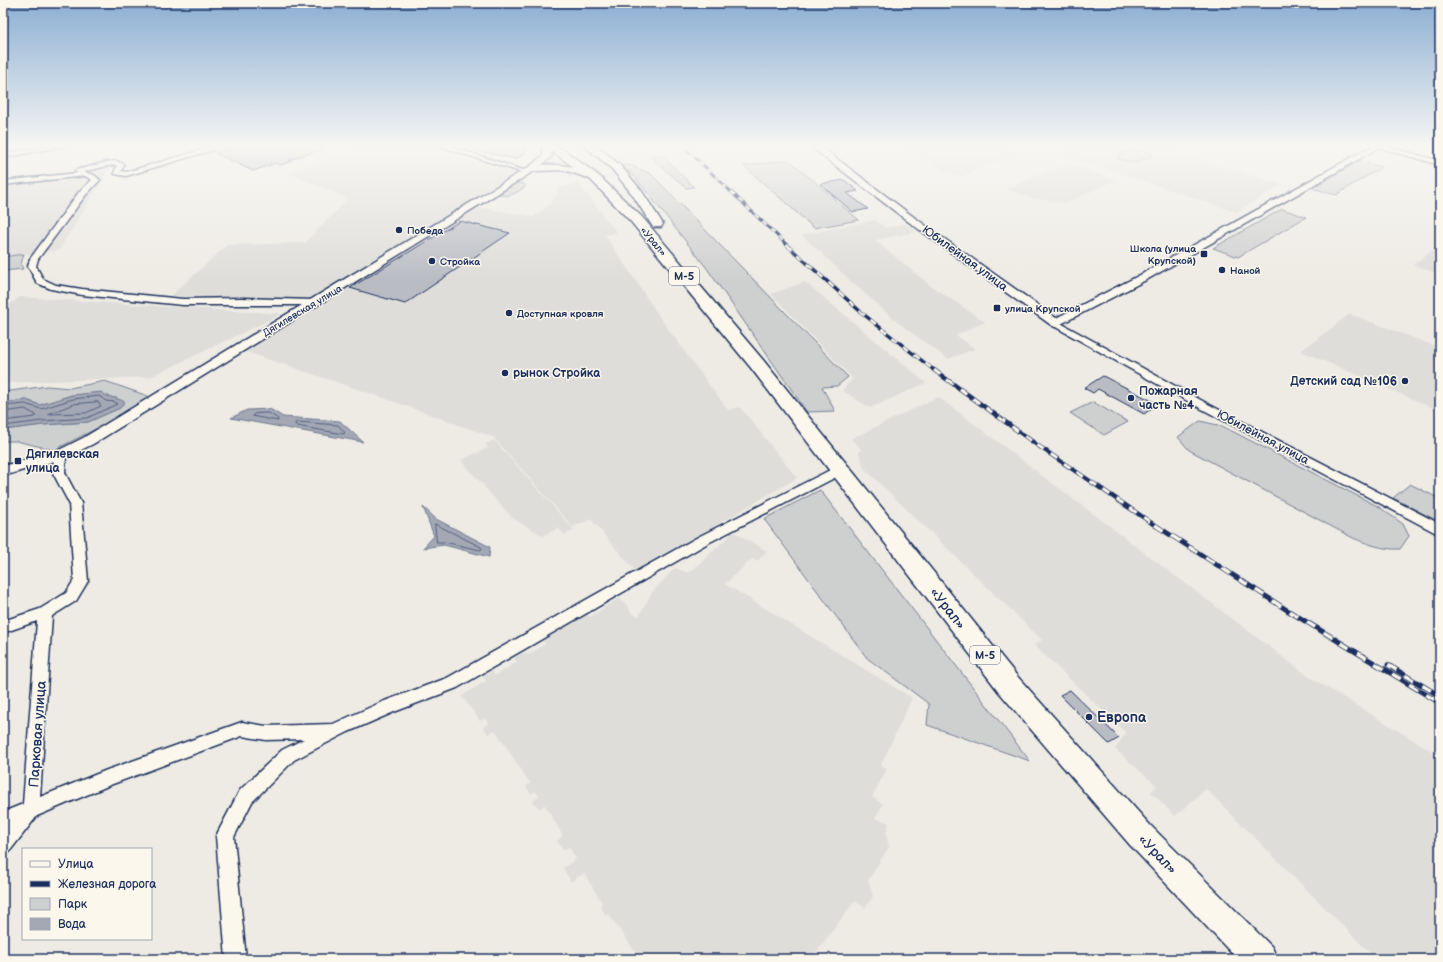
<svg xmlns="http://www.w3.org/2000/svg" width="1443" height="962" viewBox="0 0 1443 962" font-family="'Balsamiq Sans',sans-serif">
<rect width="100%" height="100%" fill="#eeebe4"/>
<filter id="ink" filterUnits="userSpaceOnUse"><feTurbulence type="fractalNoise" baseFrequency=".025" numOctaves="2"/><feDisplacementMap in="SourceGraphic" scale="8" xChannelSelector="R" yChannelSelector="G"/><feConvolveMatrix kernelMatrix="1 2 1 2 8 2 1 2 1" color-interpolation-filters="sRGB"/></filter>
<g filter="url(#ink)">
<path fill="#deddda" d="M367 146H428L441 152 525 176 477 207 534 217 549 205 559 193 556 191 559 188 578 183 617 233 605 235 663 322 728 410 740 407 797 478 636 572 591 519 573 527 493 437 378 396 241 350 322 300 171 296 227 245 305 243 348 199 288 173Z
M899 146H999L1019 154 959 177Z
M1085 146H1151L1188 155 1282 185 1236 212 1059 153Z
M1067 163 1116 180 1066 203 1030 198 1006 189Z
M110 169 59 250 3 257V181Z
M875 220 885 228 905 224 916 232 875 240 927 283 985 322 956 335 975 349 948 359 900 324 853 283 802 235Z
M1440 244V274L1413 265 1426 255Z
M805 282 926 383 870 408 842 390 853 379 771 294Z
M20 297 282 314 150 377 3 383V309Z
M1350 314 1440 348V411L1301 351Z
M938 397 1308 676 1440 756V959H1376L1206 789 1175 816 1151 792 1157 786 1115 749 1126 733 1034 645 1042 640 864 468 859 453 861 449 851 439Z
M494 440 574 530 565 535 558 528 543 536 512 518 461 460 488 448 485 444Z
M734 532 767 551 757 561 752 559 725 584 912 698 881 765 887 769 872 797 883 804 875 818 889 823 886 834 889 847 868 880 873 896 865 908 855 901 811 959H640L609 914 606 916 600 906 602 903 584 873 571 882 563 868 576 859 569 847 563 850 557 841 563 836 545 805 539 809 533 801 539 796 535 791 531 794 526 787 530 783 495 730 488 734 483 727 489 723 486 718 480 721 462 696 486 681 483 677 492 671 495 676 517 662 514 658 524 652 528 655 545 644 543 641 587 614 590 617 619 598 628 606 632 614 639 616 652 592 675 568 689 573Z"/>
<path fill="#cecfcf" stroke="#747f96" d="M1134 149 1149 152 1153 155 1135 163 1118 159 1117 156Z
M650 156H662L694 187 686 188Z
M789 160 859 220 814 228 744 166Z
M1359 161 1382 167 1336 195 1312 188Z
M628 165 650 173 848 377 837 386 822 387 835 411 807 412 706 267 635 177 622 166Z
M522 183 525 185V187C517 192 507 200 498 193L513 184Z
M1282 209 1306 217 1238 257 1213 248Z
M24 254 21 264 23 269 3 271V257Z
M105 381 148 396 141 406 54 450 16 441H3V430L43 425 88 422 120 408 117 398 72 395 40 405 26 400 3 403V392L47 386 70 388Z
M1093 402 1128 422 1104 435 1070 413Z
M1200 421 1222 426 1379 507 1403 524 1409 536 1400 549C1383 550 1368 544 1353 538L1189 450 1178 437Z
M1410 484 1440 499V522L1393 498Z
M820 490 1030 761 927 725 929 704 867 658 764 519Z"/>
<path fill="#a3a8b4" stroke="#6d7892" d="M101 392C108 398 116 397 125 402L120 408 88 422 43 425 3 430V403L26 400 40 405 72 395Z
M270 409 283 417 340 421 363 442 231 418 247 410Z
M423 507 436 519 490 547 489 557 444 545 423 548 434 536Z"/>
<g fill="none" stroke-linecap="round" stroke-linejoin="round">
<path stroke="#515f80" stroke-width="1" d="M98 402 101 406 86 413 48 414 74 404Z
M3 406 25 404 41 409 73 399 99 396 106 401 115 402 117 404 87 418 42 421 3 426
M3 412 25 409 36 415 35 417 3 421
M269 413 278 419V421L252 416 254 414Z
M298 422 338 425 345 433 343 434 297 426 295 424Z
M435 524 481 547 482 549 480 550 444 542H437Z"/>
</g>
<path fill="#b9bcc3" stroke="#1b2f5e" d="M236 146H325L326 148 289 160 292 161 280 165 276 163 253 171 215 153Z
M476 146H527L524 154 515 159 475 150Z
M844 180 858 191 847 193 868 209 853 212 820 184Z
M460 221 510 233 405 304 350 288Z
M1103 376 1158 404 1144 414 1098 389 1093 393 1084 388Z
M1070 690 1119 738 1109 744 1060 695Z"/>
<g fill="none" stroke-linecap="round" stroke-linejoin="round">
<g stroke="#1b2f5e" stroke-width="3">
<path id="minor" d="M48 146H64L3 158V154Z
M215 146H226L126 176 115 174 114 173 117 166 116 165 107 166 83 172 94 175 100 180 85 196 38 259 36 266 43 279 56 285 82 289 183 299 241 298 314 300 317 301 319 303 317 305H183L82 295 51 289 37 283 28 266 30 259 79 192 92 180 85 176 3 185V181L77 173 75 171 76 170 107 162 117 161 123 164 124 165 121 171 126 172Z
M439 146H450L529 172 524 173Z
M1374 146H1385L1440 161V165Z
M1055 320 1208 404 1440 524V535L1200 408 1052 325 1050 323Z
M60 451 64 452 66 455 65 473 81 503 88 581 76 601 52 616 40 797 107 770 242 722 266 726 333 724 382 702 447 678 698 537 836 467H844L846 470 844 473 708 543 457 688 394 712 348 732 294 760 252 802 234 837 246 959H226L216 836 240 790 282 750 304 739 266 740 242 736 110 785 37 816 9 852 3 855V831L5 829 3 830V812L23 804 37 621 3 633V621L40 609 66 593 74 580 69 503 53 473 54 455 56 452Z"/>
</g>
<g stroke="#1b2f5e" stroke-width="3">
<path id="tertiary" d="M541 146H549L552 156 542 165C557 164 587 166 598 177L594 180 564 170 534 171 93 444 65 458 3 476V466L55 452 83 438 529 167 544 155Z
M810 146H820L915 218 1056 318 1140 275 1372 146H1382L1148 279 1055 327 1051 325 909 222Z"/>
</g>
<g stroke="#1b2f5e" stroke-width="3">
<path id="primary" d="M585 146H597L620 165 641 190 663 224 661 227H653L632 194 612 169Z"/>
</g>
<g stroke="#1b2f5e" stroke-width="3">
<path id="trunk" d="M542 146H556L565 151 598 175 642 217 763 360 1017 676 1150 825 1272 947 1277 959H1237L1130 845 999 692 751 368 632 223 590 179 557 155Z"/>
</g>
<use href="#minor" fill="#fbf7ec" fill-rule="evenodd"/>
<use href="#tertiary" fill="#fbf7ec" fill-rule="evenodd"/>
<use href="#primary" fill="#fbf7ec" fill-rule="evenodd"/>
<use href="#trunk" fill="#fbf7ec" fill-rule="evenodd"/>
<g stroke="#1b2f5e" stroke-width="3">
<path id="rail-far3" d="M683 146 788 246"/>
</g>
<g stroke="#1b2f5e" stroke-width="3.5">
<path id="rail-far2" d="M787 245 862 313 935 371"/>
</g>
<g stroke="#1b2f5e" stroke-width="4.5">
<path id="rail-far1" d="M934 370 1037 445 1156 526"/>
</g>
<g stroke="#1b2f5e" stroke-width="5">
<path id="rail" d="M1155 525 1287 610 1440 703
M1388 665 1440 696"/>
</g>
<use href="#rail-far3" stroke="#fbf7ec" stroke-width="2" stroke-dasharray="5.5" stroke-linecap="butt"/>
<use href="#rail-far2" stroke="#fbf7ec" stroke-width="2.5" stroke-dasharray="7" stroke-linecap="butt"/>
<use href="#rail-far1" stroke="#fbf7ec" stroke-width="3" stroke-dasharray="8" stroke-linecap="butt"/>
<use href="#rail" stroke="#fbf7ec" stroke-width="3.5" stroke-dasharray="10" stroke-linecap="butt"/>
</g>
</g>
<linearGradient id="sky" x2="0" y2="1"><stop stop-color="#8cafd3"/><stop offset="0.52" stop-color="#f7f6f3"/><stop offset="1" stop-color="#f7f6f3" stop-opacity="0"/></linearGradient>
<rect width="1443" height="281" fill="url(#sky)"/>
<g fill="#1b2f5e" stroke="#fbf7ec" stroke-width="1.5">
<circle cx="399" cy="230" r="4"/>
<rect x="1200" y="250" width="8" height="8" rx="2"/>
<circle cx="432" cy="261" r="4"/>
<circle cx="1222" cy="270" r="4"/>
<rect x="993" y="304" width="8" height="8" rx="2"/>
<circle cx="509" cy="313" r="4"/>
<circle cx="505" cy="373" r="4"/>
<circle cx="1405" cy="381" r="4"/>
<circle cx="1131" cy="398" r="4"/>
<rect x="14" y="457" width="8" height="8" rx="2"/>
<circle cx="1089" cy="717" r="4"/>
</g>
<g text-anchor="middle" stroke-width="3" stroke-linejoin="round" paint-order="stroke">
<g font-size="10" font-weight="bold" fill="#1b2f5e" stroke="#fbf7ec" text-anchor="start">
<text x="407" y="234">Победа</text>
<text x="1196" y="252" text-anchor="end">Школа (улица<tspan x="1196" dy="12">Крупской)</tspan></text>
<text x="440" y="265">Стройка</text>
<text x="1230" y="274">Наной</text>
<text x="1005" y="312">улица Крупской</text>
<text x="517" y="317">Доступная кровля</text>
</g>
<g font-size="10" fill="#1b2f5e" stroke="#fbf7ec">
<text transform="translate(654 241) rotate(50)" y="4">«Урал»</text>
<text transform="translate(302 310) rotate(-31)" y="4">Дягилевская улица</text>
</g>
<g fill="#fbf7ec" stroke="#5e6b89" stroke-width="1">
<rect x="669" y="267" width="30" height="18" rx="3"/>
<rect x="970" y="646" width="30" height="18" rx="3"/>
</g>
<g font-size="11" font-weight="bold" fill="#1b2f5e">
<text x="684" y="280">М-5</text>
<text x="985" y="659">М-5</text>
</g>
<g font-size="12" fill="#1b2f5e" stroke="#fbf7ec">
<text transform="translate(965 258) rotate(36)" y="4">Юбилейная улица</text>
<text transform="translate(1263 437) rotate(28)" y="4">Юбилейная улица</text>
</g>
<g font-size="12" font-weight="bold" fill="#1b2f5e" stroke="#fbf7ec" text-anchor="start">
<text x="513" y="377">рынок Стройка</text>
<text x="1397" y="385" text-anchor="end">Детский сад №106</text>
<text x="1139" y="395">Пожарная<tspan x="1139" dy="14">часть №4</tspan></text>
<text x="26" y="458">Дягилевская<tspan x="26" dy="14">улица</tspan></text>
</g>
<g font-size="14" fill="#1b2f5e" stroke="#fbf7ec">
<text transform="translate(948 608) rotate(52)" y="5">«Урал»</text>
<text transform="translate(37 734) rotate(-86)" y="5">Парковая улица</text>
<text transform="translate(1158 854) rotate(46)" y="5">«Урал»</text>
</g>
<g font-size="14" font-weight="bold" fill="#1b2f5e" stroke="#fbf7ec" text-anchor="start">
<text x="1097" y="722">Европа</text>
</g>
</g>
<rect width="1443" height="962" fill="none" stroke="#fbf7ec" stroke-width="16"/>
<rect x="8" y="8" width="1427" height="946" fill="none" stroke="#1b2f5e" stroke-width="1.5" filter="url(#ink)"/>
<rect x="22" y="848" width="130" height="92" fill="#fbf7ec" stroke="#a1a7b3"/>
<rect x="30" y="861" width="20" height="6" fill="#fbf7ec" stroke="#a1a7b3"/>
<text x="58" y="868" font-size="12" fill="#1b2f5e">Улица</text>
<rect x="30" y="881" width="20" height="6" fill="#1b2f5e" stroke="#a1a7b3"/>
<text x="58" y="888" font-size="12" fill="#1b2f5e">Железная дорога</text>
<rect x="30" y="898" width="20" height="12" fill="#cecfcf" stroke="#a1a7b3"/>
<text x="58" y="908" font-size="12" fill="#1b2f5e">Парк</text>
<rect x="30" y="918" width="20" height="12" fill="#a3a8b4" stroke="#a1a7b3"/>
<text x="58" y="928" font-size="12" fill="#1b2f5e">Вода</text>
</svg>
